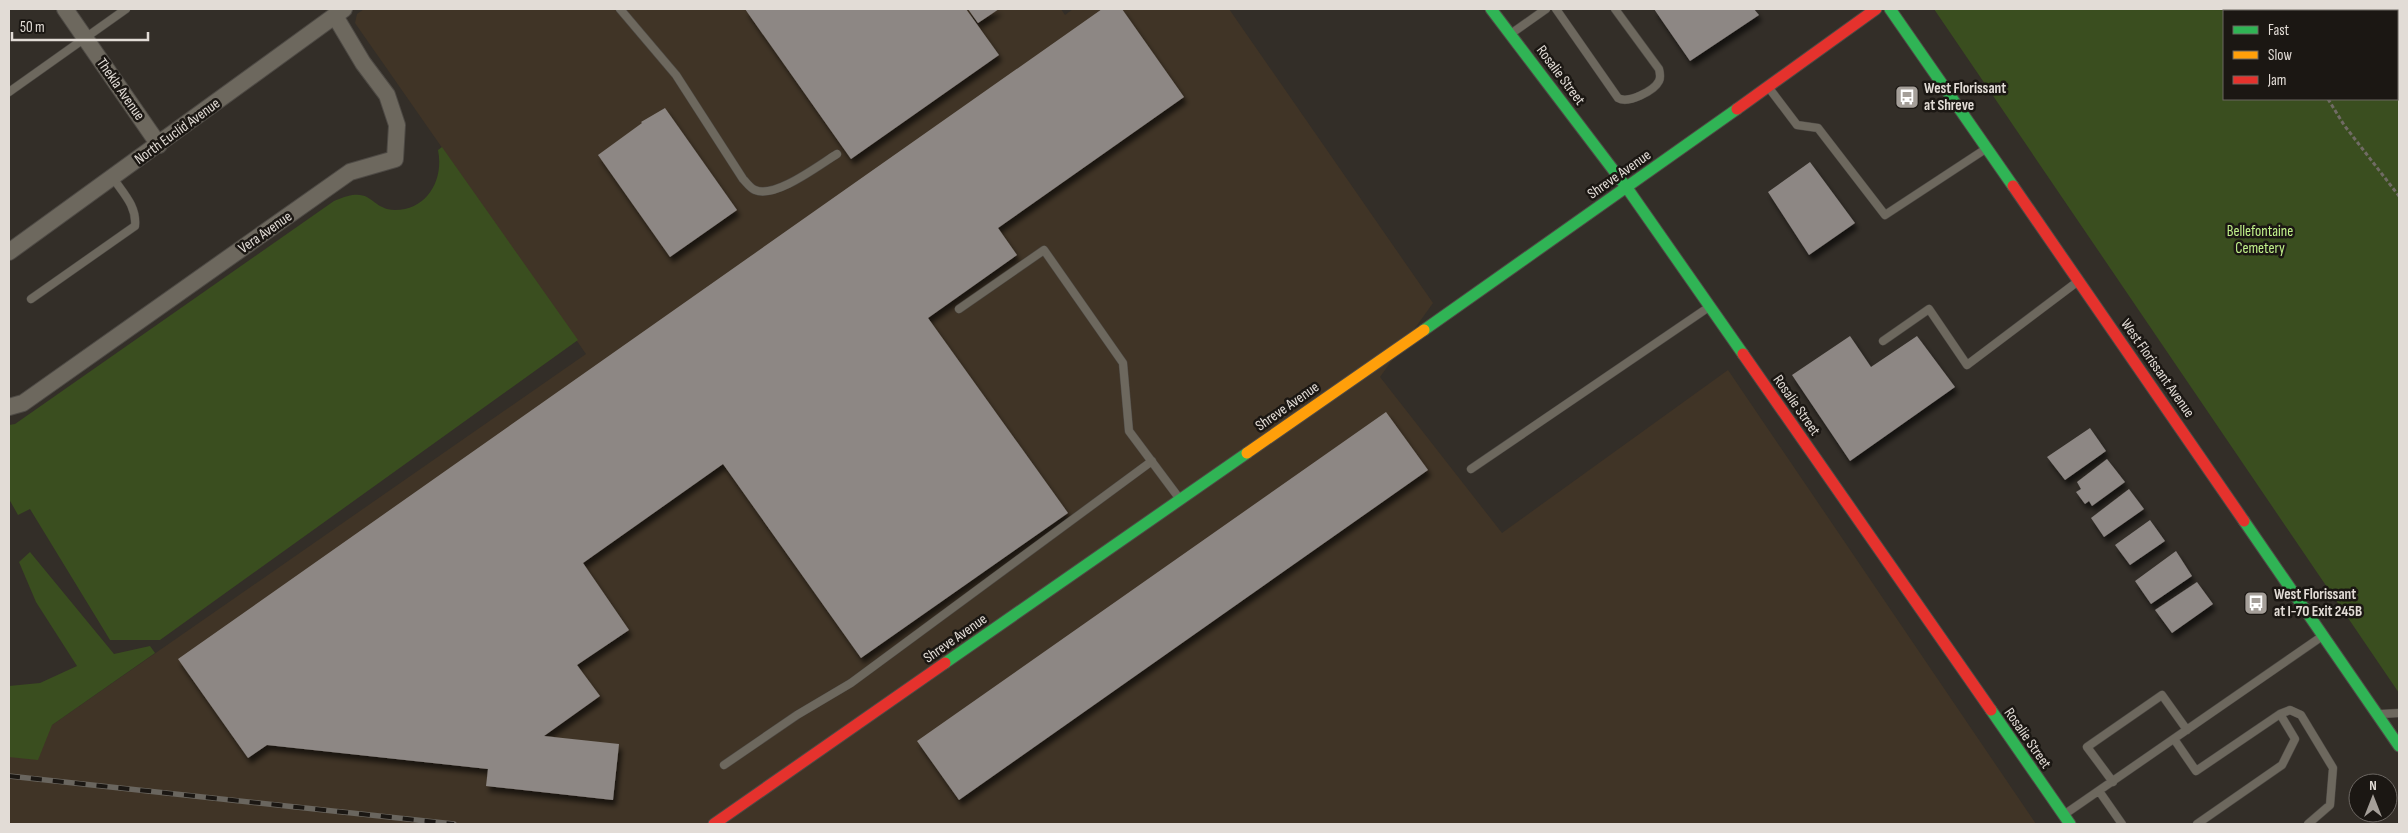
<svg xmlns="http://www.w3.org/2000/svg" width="2408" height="833" viewBox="0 0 2408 833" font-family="'Sofia Sans Condensed',sans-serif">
<defs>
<filter id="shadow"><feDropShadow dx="3" dy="5.5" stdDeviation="2.5" flood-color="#0009"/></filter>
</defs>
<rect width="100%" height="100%" fill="#332e28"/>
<path fill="#403426" d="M364 9H1061L1065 15 1073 9H1229L1433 303 1380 377 1502 533 1728 370 2036 824H9V745L52 725 586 354 355 23 357 14Z"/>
<path fill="#3a4e1f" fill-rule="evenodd" d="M1934 9H2399V693ZM2224 11H2397V99H2224Z
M442 147 578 340 160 640H110L30 509 18 515 9 499V425L15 424 334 201C374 183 368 209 395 210 428 210 444 179 438 150Z
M30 552 114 654 150 646 155 653 52 725 38 760 9 757V686L40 683 77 666 36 602 19 562Z"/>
<path fill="#117b9f" d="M2399 26V84L2397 78V30Z"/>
<path fill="#8d8784" filter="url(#shadow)" d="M745 9H966L999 55 851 159Z
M968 9H999L978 23Z
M1102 9H1122L1184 97 998 228 1017 255 928 318 1068 513 861 658 723 464 583 563 629 630 577 665 600 696 544 736 619 744 613 800 486 786 488 769 267 745 248 758 178 659Z
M1654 9H1754L1759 15 1690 61Z
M665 108 737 210 670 257 598 155 642 123 641 122Z
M1810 162 1855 223 1809 255 1768 192Z
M1850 336 1871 367 1917 336 1955 387 1850 461 1792 375Z
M1386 412 1428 470 959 800 917 741Z
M2090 428 2106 451 2065 480 2047 457Z
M2107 459 2125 482 2092 506 2089 501 2085 504 2076 492 2081 489 2077 482Z
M2129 489 2144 509 2104 537 2091 518Z
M2150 520 2165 541 2130 565 2115 545Z
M2176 551 2192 576 2151 604 2135 581Z
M2197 582 2213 604 2172 633 2155 610Z"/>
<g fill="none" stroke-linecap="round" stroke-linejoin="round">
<g stroke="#4e4a45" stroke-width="9">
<path id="lane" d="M620 9 676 75 743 179C747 183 750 188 755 190 775 199 819 165 837 154
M1556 9 1618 98C1628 104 1654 91 1659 81 1661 77 1660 73 1659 69L1615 9
M1512 33 1546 9
M1769 88 1797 125 1818 128 1885 215 1984 150
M9 92 126 9
M31 299 135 226C137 206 123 193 113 178
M959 309 1044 250 1123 363 1129 431 1179 498
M1883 341 1929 309 1967 365 2077 282
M1471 469 1709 307
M2381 714 2399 713
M2174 739 2196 771 2280 714 2290 710 2301 715 2333 768 2330 805 2308 824
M724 765 797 715 851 683 1152 461
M2113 782 2087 747 2162 695 2187 730
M2099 791 2122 824
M2065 814 2321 637
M2197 824 2282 765 2295 739 2280 714"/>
</g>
<g stroke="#4e4a45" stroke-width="18">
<path id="street" d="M65 9 159 145
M9 252 344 9
M9 407 23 403 350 172 395 159 397 125 387 95 363 63 335 16"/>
</g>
<g stroke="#4e4a45" stroke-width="13">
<path id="fast" d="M1491 9 1627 188 1743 354
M1890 9 2013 186
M1424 330 1737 109
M2244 521 2399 746
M945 663 1247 453
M1991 710 2070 824"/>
</g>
<g stroke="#4e4a45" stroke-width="13">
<path id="slow" d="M1247 453 1424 330"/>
</g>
<g stroke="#4e4a45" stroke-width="13">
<path id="jam" d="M1737 109 1876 9
M2013 186 2244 521
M1743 354 1991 710
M714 824 945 663"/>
</g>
<path stroke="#706b64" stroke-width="3" stroke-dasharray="4 2.5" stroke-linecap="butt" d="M2281 9 2282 11
M2328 99 2344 125 2399 196"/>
<use href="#lane" stroke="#6d685e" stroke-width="8"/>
<use href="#street" stroke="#6d685e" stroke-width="16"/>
<use href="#fast" stroke="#30b455" stroke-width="11"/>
<use href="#slow" stroke="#ff9f0a" stroke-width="11"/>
<use href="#jam" stroke="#e5322d" stroke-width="11"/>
<g stroke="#6a665f" stroke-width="5.5">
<path id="rail" d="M9 776 454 824"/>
</g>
<use href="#rail" stroke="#1b1713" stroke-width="4" stroke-dasharray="11" stroke-linecap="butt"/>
</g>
<defs>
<g id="bus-square" transform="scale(1.25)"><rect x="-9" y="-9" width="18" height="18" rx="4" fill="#a59f99" stroke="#1b1713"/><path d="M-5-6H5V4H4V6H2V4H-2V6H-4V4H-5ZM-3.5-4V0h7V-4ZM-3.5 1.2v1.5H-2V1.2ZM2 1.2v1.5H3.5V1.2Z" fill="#fff"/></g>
</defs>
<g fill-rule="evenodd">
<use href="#bus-square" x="1907" y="97"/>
<use href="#bus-square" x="2256" y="603"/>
</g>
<g text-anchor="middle" stroke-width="5" stroke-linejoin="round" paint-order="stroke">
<g font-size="15" fill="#e2dcd6" stroke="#1b1713">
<text transform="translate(1561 75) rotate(53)" y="5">Rosalie Street</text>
<text transform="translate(121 89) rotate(55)" y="5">Thekla Avenue</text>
<text transform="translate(177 131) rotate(-36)" y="5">North Euclid Avenue</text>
<text transform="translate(1619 174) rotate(-35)" y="5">Shreve Avenue</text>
<text transform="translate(265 232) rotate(-35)" y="5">Vera Avenue</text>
<text transform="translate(2158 368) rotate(55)" y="5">West Florissant Avenue</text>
<text transform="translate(1797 405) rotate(55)" y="5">Rosalie Street</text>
<text transform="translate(1287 406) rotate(-35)" y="5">Shreve Avenue</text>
<text transform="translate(955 638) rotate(-35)" y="5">Shreve Avenue</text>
<text transform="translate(2028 738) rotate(55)" y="5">Rosalie Street</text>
</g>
<g font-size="15" font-weight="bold" fill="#e2dcd6" stroke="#1b1713" text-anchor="start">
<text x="1924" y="93">West Florissant<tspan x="1924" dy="17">at Shreve</tspan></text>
<text x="2274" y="599">West Florissant<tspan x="2274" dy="17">at I-70 Exit 245B</tspan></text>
</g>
<g font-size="15" fill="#c2f28c" stroke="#1b1713">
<text x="2260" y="236">Bellefontaine<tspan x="2260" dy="17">Cemetery</tspan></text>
</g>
</g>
<rect width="2408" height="833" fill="none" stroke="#e2dcd6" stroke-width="20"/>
<rect x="2223" y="10" width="175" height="90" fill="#1b1713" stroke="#6b6661"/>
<rect x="2233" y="26" width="25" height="8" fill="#30b455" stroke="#6b6661"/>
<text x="2268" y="35" font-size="15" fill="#e2dcd6">Fast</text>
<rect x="2233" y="51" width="25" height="8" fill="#ff9f0a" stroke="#6b6661"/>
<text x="2268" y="60" font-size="15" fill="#e2dcd6">Slow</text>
<rect x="2233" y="76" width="25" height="8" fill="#e5322d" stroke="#6b6661"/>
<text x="2268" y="85" font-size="15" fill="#e2dcd6">Jam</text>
<g transform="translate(2373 798)"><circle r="24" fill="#1b1713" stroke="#6b6661"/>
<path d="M0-4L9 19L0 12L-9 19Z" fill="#a59f99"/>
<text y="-8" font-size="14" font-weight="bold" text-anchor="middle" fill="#e2dcd6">N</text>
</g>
<path d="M12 32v8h136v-8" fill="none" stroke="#e2dcd6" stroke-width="2.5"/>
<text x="20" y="32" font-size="15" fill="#e2dcd6" stroke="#1b1713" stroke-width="4" paint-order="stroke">50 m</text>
</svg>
